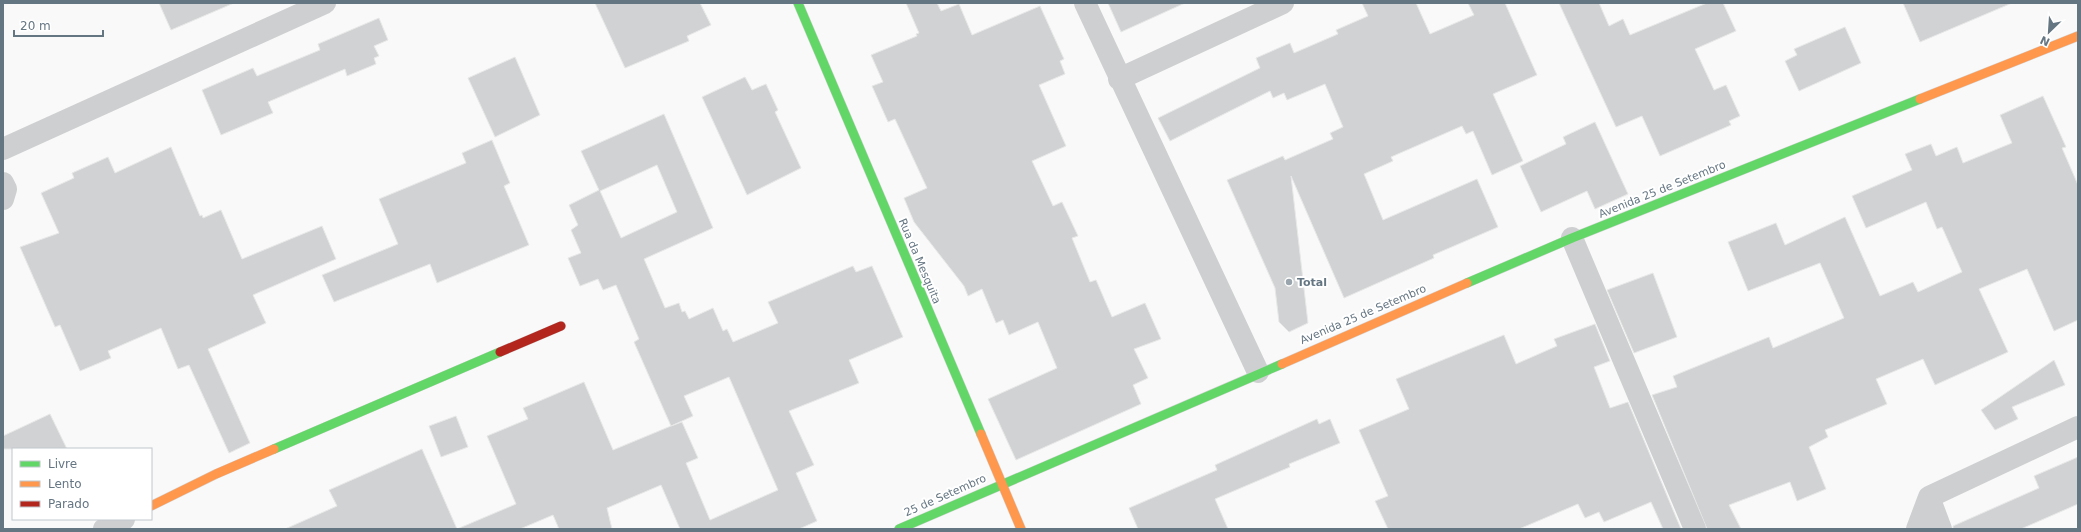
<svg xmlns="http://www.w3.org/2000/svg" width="2081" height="532" viewBox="0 0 2081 532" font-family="'DejaVu Sans',sans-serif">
<rect width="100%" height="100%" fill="#f9f9f9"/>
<path fill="#d0d2d3" stroke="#e8e8e8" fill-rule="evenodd" d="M159 3H234L171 30Z
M595 3H700L711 25 687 36 689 41 625 68Z
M906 3H937L941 11 959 4 972 35 1040 6 1064 59 1060 61 1065 74 1039 85 1066 146 1032 161 1053 206 1062 202 1078 236 1072 238 1090 282 1096 280 1112 317 1145 303 1161 339 1134 349 1148 378 1133 385 1141 404 1016 460 988 399 1057 368 1038 322 1009 335 1003 320 996 323 982 289 968 296 964 286 914 222 904 198 927 188 895 119 888 122 872 86 883 82 871 55 917 36 916 34 919 33Z
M1108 3H1185L1121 32Z
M1362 3H1416L1430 34 1474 15 1468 3H1505L1537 75 1493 94 1523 161 1492 175 1473 131 1466 134 1462 126 1391 157 1393 161 1364 174 1383 220 1477 179 1498 227 1433 255 1434 258 1344 298 1291 176 1308 323 1289 332 1279 322 1275 288 1227 180 1283 156 1285 160 1333 139 1330 133 1343 127 1325 84 1287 100 1284 93 1273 98 1270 91 1170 141 1158 118 1260 68 1256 58 1290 43 1294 53 1338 34 1336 30 1368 16Z
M1559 3H1599L1609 26 1623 19 1630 35 1707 3H1723L1736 31 1695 49 1714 90 1726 85 1740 116 1729 121 1731 125 1660 156 1642 116 1616 127Z
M1903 3H2012L1920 42Z
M379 18 388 40 374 46 379 56 374 58 376 64 347 76 345 69 268 102 273 113 221 135 202 90 253 68 257 76 320 50 318 44Z
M1845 27 1861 63 1799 91 1785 61 1797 55 1794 49Z
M515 57 540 115 495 137 468 78Z
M745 77 752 90 766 84 778 110 775 112 801 168 747 195 702 97Z
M2043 96 2066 147 2062 148 2078 185V320L2054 331 2027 269 1979 289 2008 352 1935 385 1923 359 1876 379 1887 404 1825 430 1828 437 1809 447 1826 489 1797 501 1790 482 1729 505 1741 529H1707L1652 395 1677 387 1673 376 1769 337 1773 348 1844 318 1820 263 1748 291 1728 242 1776 223 1785 245 1845 217 1880 296 1913 282 1918 292 1962 272 1942 227 1937 229 1926 202 1866 228 1852 196 1912 170 1905 154 1931 144 1936 156 1957 147 1963 163 2012 143 2000 115Z
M664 114 713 228 644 259 665 308 679 303 682 312 685 311 689 319 713 308 723 331 727 329 733 342 778 323 768 302 853 266 856 272 872 266 903 337 849 360 859 383 789 411 814 465 796 473 817 521 799 529H680L661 485 607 508 612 529H559L553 515 520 529H285L337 506 329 490 422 449 457 529 516 504 487 436 528 419 523 408 584 382 613 450 671 426 634 342 639 339 616 285 603 290 598 279 580 286 568 258 581 253 571 230 578 225 569 205 599 190 581 151ZM657 165 677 212 621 238 600 191ZM729 377 778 490 710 520 686 463 698 458 682 422 671 426 693 416 684 396Z
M1595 122 1628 194 1595 209 1587 191 1541 212 1520 166 1566 144 1563 137Z
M492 140 510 183 504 186 529 245 437 283 430 264 334 302 322 275 398 244 379 199 466 163 462 153Z
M171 147 200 216 202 215 203 218 221 210 242 259 322 226 336 259 253 295 266 323 208 349 250 443 229 453 189 365 178 369 161 328 108 351 111 358 80 371 60 325 55 327 20 247 59 233 41 193 74 178 72 173 108 157 115 173Z
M1653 273 1677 337 1634 353 1607 290Z
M1595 324 1610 361 1594 367 1610 408 1628 402 1681 529H1663L1651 502 1604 522 1599 512 1585 518 1578 504 1519 529H1388L1375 501 1388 496 1359 430 1409 409 1396 379 1504 335 1516 364 1557 346 1554 339Z
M2054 360 2065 385 2012 407 2018 419 1995 430 1981 410Z
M50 414 67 449H3V436Z
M456 416 468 447 441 457 429 426Z
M1317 419 1319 424 1330 419 1340 443 1289 464 1290 467 1215 499 1228 529H1138L1129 508 1217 470 1215 465Z
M2078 457V504L2021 529H1953V526L2039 488 2034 476Z"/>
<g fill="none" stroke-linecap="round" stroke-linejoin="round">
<g stroke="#d5d6d7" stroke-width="10">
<path id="fast" d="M798 3 981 434
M1467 283 1572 238 1920 99
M274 449 500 352
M899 529 1282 364"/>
</g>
<g stroke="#d5d6d7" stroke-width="10">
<path id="slow" d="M1920 99 2078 36
M1282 364 1467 283
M981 434 1021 529
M151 506 216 474 274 449"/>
</g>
<g stroke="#d5d6d7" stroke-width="10">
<path id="jam" d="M500 352 561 326"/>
</g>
<path stroke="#cecfd0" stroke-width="22" d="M1085 3 1258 372
M1119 79 1283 3
M3 149 325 3
M3 183 6 189 3 199
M1572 238 1695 529
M1929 497 1941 529
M104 529 124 519
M1917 529 1929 497 2078 427"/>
<use href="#fast" stroke="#63d668" stroke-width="9"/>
<use href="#slow" stroke="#ff974d" stroke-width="9"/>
<use href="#jam" stroke="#b3261e" stroke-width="9"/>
</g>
<circle fill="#99a4ac" stroke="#fff" stroke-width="1.5" cx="1289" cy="282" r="4"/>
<g text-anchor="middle" stroke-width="4" stroke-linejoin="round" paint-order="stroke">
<g font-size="11" fill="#657683" stroke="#fff">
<text transform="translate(1662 189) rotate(-22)" y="4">Avenida 25 de Setembro</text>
<text transform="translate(920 261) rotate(67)" y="4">Rua da Mesquita</text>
<text transform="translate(1363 314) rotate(-23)" y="4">Avenida 25 de Setembro</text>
<text transform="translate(945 495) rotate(-24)" y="4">25 de Setembro</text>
</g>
<g font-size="11" font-weight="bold" fill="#657683" stroke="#fff" text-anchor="start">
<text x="1297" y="286">Total</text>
</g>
</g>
<rect width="2081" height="532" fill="none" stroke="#657683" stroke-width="8"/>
<rect x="12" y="448" width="140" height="72" fill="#ffffff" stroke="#c1c8cd"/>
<rect x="20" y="461" width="20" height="6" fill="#63d668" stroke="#c1c8cd"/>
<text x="48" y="468" font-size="12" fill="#657683">Livre</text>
<rect x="20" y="481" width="20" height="6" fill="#ff974d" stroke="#c1c8cd"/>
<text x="48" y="488" font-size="12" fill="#657683">Lento</text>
<rect x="20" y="501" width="20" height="6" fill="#b3261e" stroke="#c1c8cd"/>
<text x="48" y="508" font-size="12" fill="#657683">Parado</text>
<g transform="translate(2049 32) rotate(205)" stroke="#ffffff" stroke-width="3" paint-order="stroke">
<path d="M0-3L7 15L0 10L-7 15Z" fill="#657683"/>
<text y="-6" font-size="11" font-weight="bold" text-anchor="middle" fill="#657683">N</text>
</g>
<path d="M14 30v6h89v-6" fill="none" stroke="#657683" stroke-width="2"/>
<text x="20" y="30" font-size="12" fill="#657683" stroke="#ffffff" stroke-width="3" paint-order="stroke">20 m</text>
</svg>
